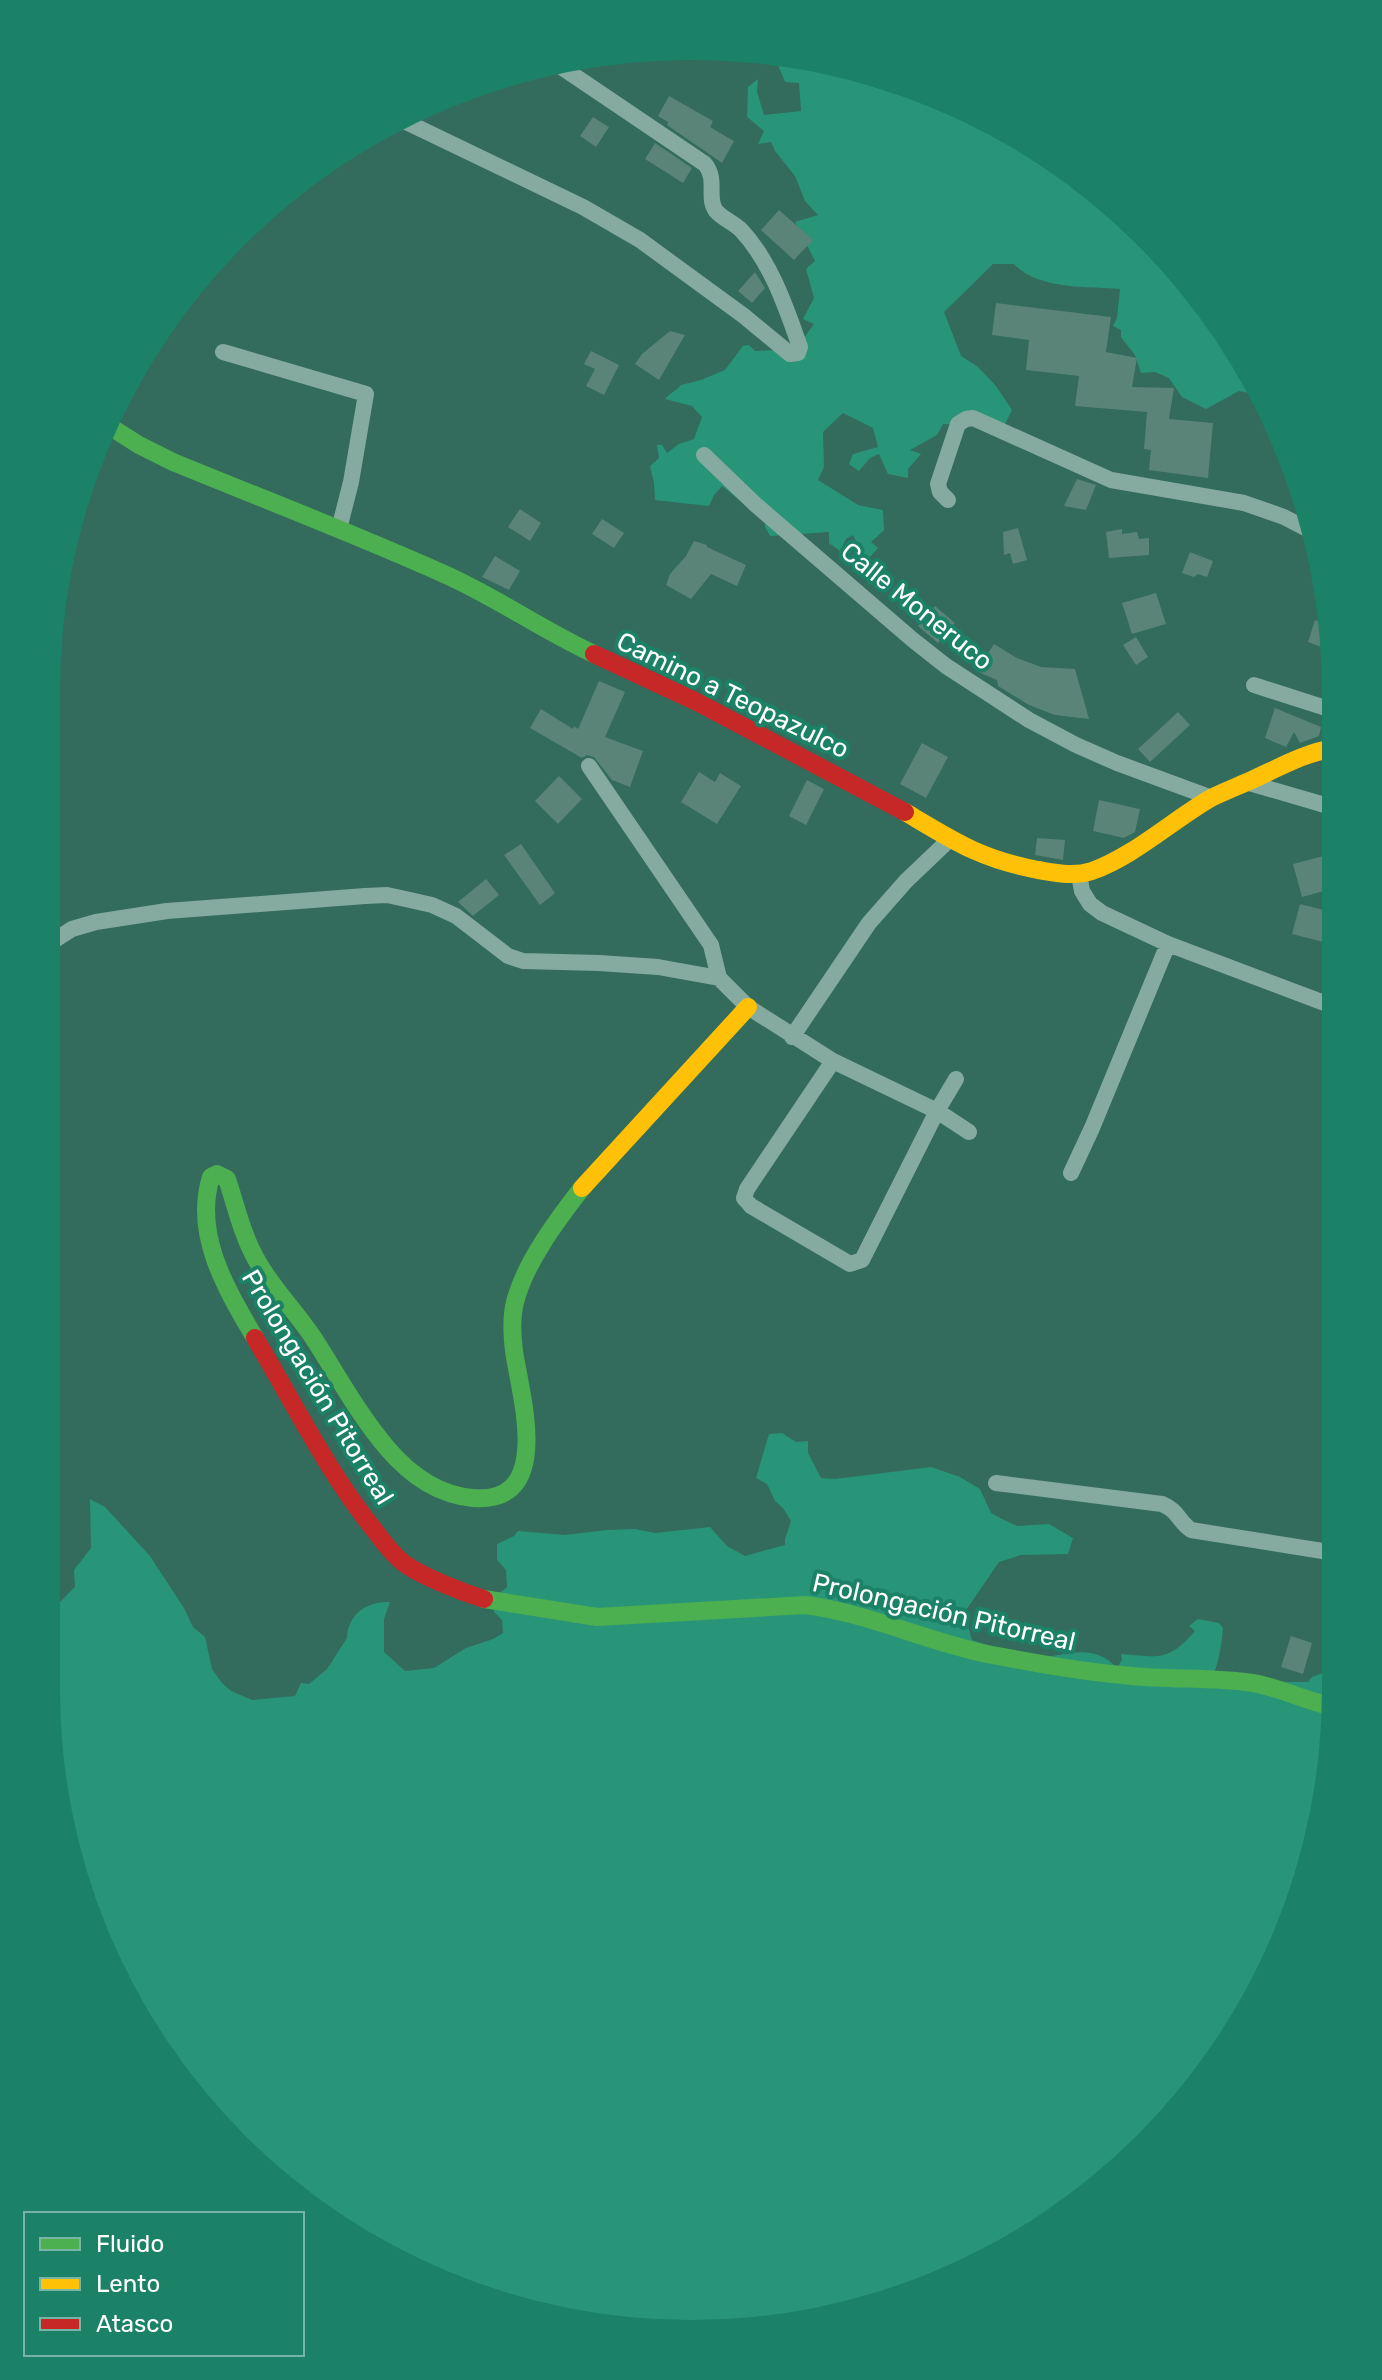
<svg xmlns="http://www.w3.org/2000/svg" width="1382" height="2380" viewBox="0 0 1382 2380" font-family="Rubik,sans-serif">
<rect width="100%" height="100%" fill="#336b5c"/>
<path fill="#299578" d="M786 55 816 58 937 95 1049 154 1147 235 1249 368 1267 408 1260 395 1239 391 1206 409 1182 397 1169 378 1155 372 1141 373 1135 355 1121 337V330L1113 326 1117 318 1120 289C1086 286 1039 290 1014 264H993L944 312 961 356 978 367 996 386 1012 410 1004 426 943 424 937 435 910 450 921 454 908 469V478L888 474 879 454 870 458 859 471 849 464 853 454 878 447 873 428 843 413 823 432 824 467 818 480 858 505 883 510 884 530 871 542 878 548 868 559 863 555 853 535 846 539 840 551 829 543V532L770 536 765 527 766 511 748 507 722 486 714 495 709 506 655 500 654 483 650 466 659 458 657 445H662L667 453 679 444 694 439 702 417 692 406 665 399C670 393 676 391 681 385L701 380 725 370 743 346 749 345 755 351 796 349 814 324 803 319 814 298 806 269 815 261 795 222 818 215 805 201 795 176 775 151 771 142 758 144 764 131 747 117 748 87 758 79 757 92 764 115 801 111 799 83 785 82 778 65Z
M782 1433 796 1442 808 1441V1453L821 1478 835 1479 931 1467 960 1477 980 1489 991 1513 1000 1518 1017 1526 1049 1524 1073 1538 1068 1554 1021 1555 999 1562 964 1613 972 1640C987 1645 1019 1658 1033 1658 1063 1658 1091 1640 1117 1668L1122 1660 1121 1654C1160 1657 1168 1662 1195 1631L1189 1626 1198 1619 1219 1623 1223 1628C1222 1644 1219 1659 1214 1674L1287 1682H1308L1312 1677 1332 1670 1335 1666V1732L1302 1897 1228 2047 1084 2200 937 2285 733 2333 524 2312 332 2225 179 2081 80 1896 46 1689V1612L54 1608 75 1587 74 1570 91 1548 90 1499 105 1507 150 1556 184 1608 193 1627 205 1637 212 1669 222 1683 231 1691 252 1700 295 1696 301 1683 309 1684 327 1669 347 1638C348 1614 367 1601 390 1602L384 1619V1652L405 1671 434 1668 466 1648 493 1639 503 1633 502 1620 494 1612 495 1597 507 1587 506 1570 497 1560V1544L514 1536 518 1531 565 1535 607 1530 635 1529 655 1533 710 1527 727 1546 745 1556 785 1545V1539L791 1521 783 1508 775 1501 767 1484 756 1478 769 1434Z"/>
<path fill="#5a8478" d="M669 96 713 121 710 127 734 141 722 163 667 125 668 122 658 116Z
M593 117 609 127 596 147 580 136Z
M655 143 692 168 683 183 645 159Z
M779 210 813 240 794 260 761 230Z
M755 272 765 288 752 303 738 291Z
M996 303 1111 317 1106 352 1137 358 1132 387 1174 388 1169 419 1213 423 1208 478 1149 470 1151 450 1144 449 1147 412 1075 406 1079 376 1026 370 1029 340 992 335Z
M670 331 685 335 659 380 635 364 642 354Z
M591 351 619 365 604 395 586 386 595 369 584 364Z
M1077 479 1096 485 1086 510 1064 506Z
M520 509 541 523 530 541 508 527Z
M602 519 624 533 614 548 592 534Z
M1018 528 1027 560 1013 564 1010 553 1004 555 1003 532Z
M1122 529V534L1137 532 1139 539 1149 538V555L1109 558 1106 532Z
M694 541 707 545V547L746 565 737 586 711 574 691 599 666 585 670 574 686 556Z
M1190 552 1213 561 1207 577 1198 574 1194 577 1182 573Z
M495 556 520 571 509 590 482 577Z
M1156 593 1166 624 1132 634 1122 603Z
M935 606 955 623 938 643 918 626Z
M1315 620 1330 625 1335 652 1308 642Z
M1136 637 1148 657 1136 665 1123 645Z
M994 644 1017 658 1041 667 1075 669 1089 719 1055 715 1029 705 998 686 997 680 976 671Z
M599 681 625 692 605 737 643 751 630 787 612 780 594 757 587 755 582 758 530 728 541 709 573 729 574 726 578 729Z
M1275 708 1321 727 1319 736 1300 743 1294 732 1286 747 1265 738Z
M1178 712 1190 725 1150 762 1138 749Z
M922 743 948 757 926 798 900 784Z
M699 772 715 782 720 773 741 786 717 824 681 802Z
M559 776 582 799 558 824 535 801Z
M807 780 824 789 806 825 789 816Z
M1099 800 1140 809 1135 832 1124 838 1093 831Z
M1037 838 1065 840 1063 860 1035 855Z
M521 844 555 893 540 905 504 855Z
M1335 853V888L1302 897 1293 864Z
M486 879 499 895 473 916 458 902Z
M1300 904 1335 913V945L1292 934Z
M1291 1636 1312 1643 1303 1674 1281 1667Z"/>
<g fill="none" stroke-linecap="round" stroke-linejoin="round">
<path stroke="#85aba0" stroke-width="16" d="M400 119 583 207 640 240 744 316 790 354 798 353 800 347C786 307 771 262 741 230 734 223 723 219 716 211 706 198 718 180 705 164L554 62
M223 352 366 394 351 482 339 529
M704 455 756 505 913 640 946 666 1029 720 1076 745 1117 763 1212 798
M948 500 940 492 938 484 958 424 966 419 973 418 1111 480 1244 503 1284 517 1311 531
M1254 685 1335 711
M589 766 711 945 719 978
M1246 782 1335 808
M1079 874 1082 891 1090 904 1102 913 1168 944 1335 1007
M47 945 72 929 96 922 167 911 365 896 387 895 410 900 432 905 456 916 508 956 523 961 599 963 658 967 719 978 748 1007 833 1061 747 1189 744 1198 751 1206 850 1264 862 1260 937 1111 956 1079
M792 1037 869 923 906 881 949 840
M833 1061 937 1111 969 1132
M1071 1173 1092 1128 1168 944
M996 1483 1162 1504C1179 1511 1178 1521 1191 1530L1335 1553"/>
<path stroke="#4caf50" stroke-width="18" d="M109 426 139 445 173 462C263 499 355 534 444 574 496 597 542 630 594 654
M255 1338C227 1290 193 1235 211 1177L217 1174 227 1179C236 1206 242 1234 256 1259 272 1289 298 1313 316 1342 339 1378 359 1415 387 1448 410 1475 438 1495 473 1498 555 1505 520 1394 514 1351 512 1335 511 1318 515 1302 525 1263 557 1220 582 1188
M484 1599 597 1617 805 1605C868 1613 925 1641 987 1654 1035 1663 1083 1672 1132 1676 1172 1680 1213 1677 1253 1683 1282 1688 1307 1702 1335 1707"/>
<path stroke="#ffc107" stroke-width="18" d="M905 812C954 841 980 859 1038 870 1056 873 1074 877 1092 871 1134 856 1173 820 1211 798 1225 791 1241 785 1256 778 1282 766 1307 752 1335 748
M582 1188 748 1007"/>
<path stroke="#c62828" stroke-width="18" d="M594 654 697 702 905 812
M255 1338C294 1403 328 1473 376 1532 384 1543 394 1556 405 1564 423 1577 462 1592 484 1599"/>
</g>
<g text-anchor="middle" stroke-width="8" stroke-linejoin="round" paint-order="stroke">
<g font-size="26" fill="#fff" stroke="#1c8267">
<text transform="translate(917 606) rotate(39)" y="9">Calle Moneruco</text>
<text transform="translate(733 695) rotate(26)" y="9">Camino a Teopazulco</text>
<text transform="translate(318 1387) rotate(59)" y="9">Prolongación Pitorreal</text>
<text transform="translate(944 1612) rotate(13)" y="9">Prolongación Pitorreal</text>
</g>
</g>
<path d="M0 0H1382V2380H0ZM691 60H691A631 631 0 0 1 1322 691V1689A631 631 0 0 1 691 2320H691A631 631 0 0 1 60 1689V691A631 631 0 0 1 691 60Z" fill="#1c8267" fill-rule="evenodd"/>
<rect x="24" y="2212" width="280" height="144" fill="#1c8267" stroke="#77b4a4" stroke-width="2"/>
<rect x="40" y="2238" width="40" height="12" fill="#4caf50" stroke="#77b4a4" stroke-width="2"/>
<text x="96" y="2252" font-size="24" fill="#ffffff">Fluido</text>
<rect x="40" y="2278" width="40" height="12" fill="#ffc107" stroke="#77b4a4" stroke-width="2"/>
<text x="96" y="2292" font-size="24" fill="#ffffff">Lento</text>
<rect x="40" y="2318" width="40" height="12" fill="#c62828" stroke="#77b4a4" stroke-width="2"/>
<text x="96" y="2332" font-size="24" fill="#ffffff">Atasco</text>
</svg>
